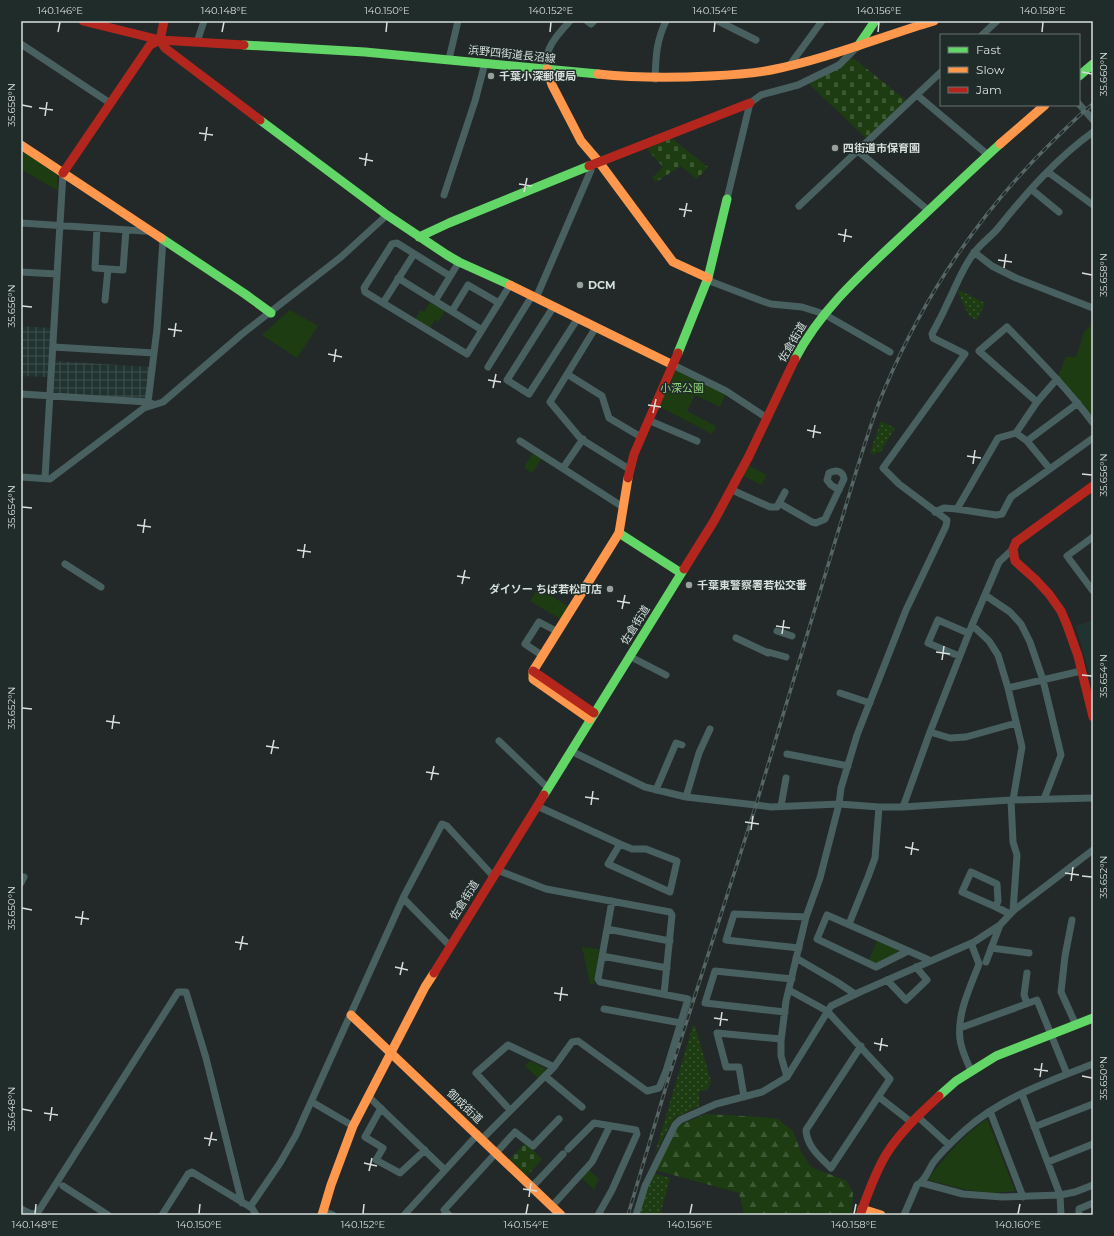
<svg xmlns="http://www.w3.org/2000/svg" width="1114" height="1236" viewBox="0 0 1114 1236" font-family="Montserrat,'Noto Sans JP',sans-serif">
<defs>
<pattern id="industrial-grid" width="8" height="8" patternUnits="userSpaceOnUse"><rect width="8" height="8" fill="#213330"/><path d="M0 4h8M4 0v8" fill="none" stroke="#40504d"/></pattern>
<pattern id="grass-dots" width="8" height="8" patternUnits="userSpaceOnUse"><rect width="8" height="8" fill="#1d3c12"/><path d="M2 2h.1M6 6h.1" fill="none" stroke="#3d5834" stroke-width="1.8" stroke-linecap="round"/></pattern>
<pattern id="forest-firs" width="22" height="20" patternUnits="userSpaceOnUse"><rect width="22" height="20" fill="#1d3c12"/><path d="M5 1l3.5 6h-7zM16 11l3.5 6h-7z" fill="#3d5834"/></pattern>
<pattern id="cemetery-stones" width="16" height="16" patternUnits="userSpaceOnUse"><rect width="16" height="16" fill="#1d3c12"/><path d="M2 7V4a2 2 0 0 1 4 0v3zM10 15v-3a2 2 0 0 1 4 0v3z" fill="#3d5834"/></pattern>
</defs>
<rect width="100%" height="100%" fill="#232928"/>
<path fill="#213330" d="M1093 620V688L1076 626Z"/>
<path fill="url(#industrial-grid)" d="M21 326 51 328 48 377 21 376Z
M55 361 150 367 147 399 54 393Z"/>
<path fill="url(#grass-dots)" d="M959 290 985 303 977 320 969 316 958 292Z
M881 421 895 428 880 453 877 452 874 455 870 453Z
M693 1025 695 1026 711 1081 708 1089 699 1092V1106L676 1117 669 1126 654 1156Z
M653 1173 670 1178 660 1215H638L646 1188Z"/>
<path fill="url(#forest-firs)" d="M706 1114 762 1117 778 1119 793 1131 801 1152 811 1167 847 1181 853 1193 852 1210 851 1215H744L739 1193 655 1170 677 1126Z"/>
<path fill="url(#cemetery-stones)" d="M853 58 907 101 867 139 809 84Z
M671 138 708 167 697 179 681 166 656 182 652 178 663 167 647 149Z
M525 1143 542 1159 527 1176 510 1159Z"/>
<path fill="#1d3c12" d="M21 149 57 175 58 191 21 169Z
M430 302 445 311 438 322 435 320 429 329 415 320 420 310 424 312Z
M290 310 318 326 297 358 262 335Z
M1093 324V414L1089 417 1057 379 1066 357H1076L1084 332Z
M675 368 726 394 720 407 695 395 687 411 716 426 712 434 658 406Z
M533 453 542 458 532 473 524 467Z
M747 465 767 475 761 485 742 475Z
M538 588 568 606 560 619 530 601Z
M877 941 898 950 897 955 877 964 868 962Z
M582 947 599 949 594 984H590Z
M530 1061 545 1068V1072L538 1078 525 1066Z
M987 1119 1015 1191 992 1193 967 1190 928 1180C945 1155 962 1137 987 1119Z
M588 1169 599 1179 594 1190 581 1177Z"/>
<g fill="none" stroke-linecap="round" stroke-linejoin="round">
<path stroke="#486060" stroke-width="7" d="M587 21 591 24 594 21
M718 21 756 40
M982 35 997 21
M197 42 204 21
M21 44 110 103
M449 59 458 21
M789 66 822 21
M547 69C543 49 558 34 570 21
M655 79C656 56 656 42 666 21
M917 95 988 155
M1079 104 1093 120
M858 151 929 211
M1048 172 1093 205
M1031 189 1059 212
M444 195 475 101 485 63
M727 199 750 103 761 95 798 85 839 65 857 47
M799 206 941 72
M21 223 144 231H150
M97 228 95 268 108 269
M974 252 992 266 1016 278 1093 308
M21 272 57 274
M450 276 397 243 392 244 364 288 365 292 467 354 510 285
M398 278 482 330
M707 280 762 301 771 304 802 307 824 314 890 352
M536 298 591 170 589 166
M105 300 108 269 123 270 126 230
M435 301 459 262
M383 303 414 254
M554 306 507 380 529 394 578 318
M452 311 468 285 499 303
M596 327 550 402 581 439 629 469
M53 347 154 353
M673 365 726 391 767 418
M488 367 532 296
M567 374 602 396 609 418 641 437
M21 394 148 402 153 404
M148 402 157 329 163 239
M1037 402 979 351 1007 327C1037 358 1067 388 1093 423
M648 420 697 441
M520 441 623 507
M1027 441 1078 403
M563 468 583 439
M1050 469 1027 441 1016 433 1037 402 1057 379
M21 477 50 479 144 408 163 402 242 334 341 257 387 215
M45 478 63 173
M732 490 770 507H777L785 492
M779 503 812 522 816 523 825 519 844 479C843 471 836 469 829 473L827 480 831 485 839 490
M957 509 998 438 1016 433
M935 512 944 508 957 509 996 515 1002 514 1011 497 1093 438
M1093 537 1067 556 1093 591
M65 564 101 587
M985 595 1010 612 1021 624 1030 642 1043 680 1061 755 1044 799
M972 625 989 641 998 655 1008 688 1022 747 1013 800
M777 631 792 636
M736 638 768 653
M768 652 786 657
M543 656 525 644 539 622 558 632
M629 656 666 675
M959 656 928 643 938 620 968 633
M1008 688 1081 671
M840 693 870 703
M930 732 950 738 966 737 1016 723
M499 741 548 788
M571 751 645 787 686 797 756 805 771 807 839 804 879 807H903L1011 800 1093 798
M787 754 848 766
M656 790 676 743 682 745
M686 797 699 753 710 729
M1011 800 1013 842 1017 855 1013 911
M537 806 620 844 632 849H646L677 861 670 892 608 864 620 844
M781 806 786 778
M903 807 930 732 972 625 999 562 1013 549
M497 870 546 889 670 912 672 915 664 994
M21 883 24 877
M403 898 450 946
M996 907 962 892 971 872 997 884 998 901 996 907 1010 914
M1072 920 1065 956 1061 992 1076 1025
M849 924 868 877 875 858 879 807
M607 929 670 941
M799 948 726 940 734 914 806 917
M991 948 1029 953
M908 951 876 967 817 939 827 915 929 960
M602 956 667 968
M796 958 837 982 855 994
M986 962 1000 925
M1027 973 1024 995 1027 1003
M887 980 906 1000 927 980 916 967
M789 990 827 1011 890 1079 831 1168C820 1157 807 1147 806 1130L861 1046
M604 1009 681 1023
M785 1012 705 1003 715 971 792 979
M960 1028 1037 1000 1067 1074
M971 1071C967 1061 961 1050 960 1039 957 1013 970 988 979 964L971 943
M545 1076 582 1107
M787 1077 781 1056V1041L786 1001 806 917 820 878 839 804 841 788 857 735 906 610 946 526 947 520 899 484 883 468 965 354 933 338 932 334C937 324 943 314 947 304 956 287 962 268 974 253 981 243 992 236 999 227 1027 192 1057 158 1093 132
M1022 1094 1060 1195 1061 1215
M368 1096 445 1170
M744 1097 739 1067H726L717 1033 781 1039
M879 1097 911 1122
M312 1102 353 1126
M381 1108 365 1137 383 1148 376 1160 400 1173 425 1150
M510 1110 476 1073 508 1045 554 1067
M990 1111 1023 1197
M917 1116 949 1145
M1034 1127 1093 1104
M482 1139 554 1067 572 1042 578 1041 647 1091 659 1088 666 1071 688 999 600 982 598 979 612 901
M568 1149 594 1123 636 1130 637 1134 612 1190 598 1215
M1048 1162 1093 1144
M922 1183 963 1194 1002 1197 1060 1195 1075 1192 1093 1185
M63 1186 108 1215
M532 1187 563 1154
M552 1206 592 1162 610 1126
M250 1207 280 1163 296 1135 404 896 442 824 447 826 493 876
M21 1209C27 1212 32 1216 38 1212L178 992H186L206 1058 242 1203
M323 1211 333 1215
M162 1215 188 1174 192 1172 252 1208 256 1215
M407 1215 405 1214 478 1134
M449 1215 444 1210 515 1132 533 1146 559 1119
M636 1215 645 1186 675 1125 680 1120 716 1104 762 1092 787 1077 831 1006 860 992 974 942 1000 925 1013 911 1093 850
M904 1215 917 1185C925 1181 928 1171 933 1163 942 1151 954 1140 965 1130 1001 1098 1049 1081 1093 1064
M1079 1215V1209L1093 1203"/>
<path stroke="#63d668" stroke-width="9" d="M244 45 365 52 598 74
M858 46 875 21
M1079 76 1093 64
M260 120 387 215 447 255 459 262 510 285
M419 237 449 223 589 166
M161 238 245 294 271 313
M678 353 708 278 727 199
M795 359C822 307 867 269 909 229 939 201 969 172 1000 144
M619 533 681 573
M544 795 684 569
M939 1096 956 1081 996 1056 1093 1018"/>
<path stroke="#ff974d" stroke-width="9" d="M547 69 552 85 581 141 599 162 673 262 708 278
M598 74C636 78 672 78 710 76 731 75 751 74 771 70 827 59 880 37 934 21
M1000 144 1045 105
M21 145 161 238
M510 285 673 365
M590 719 533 679V671L619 533 628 478
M351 1015 561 1215
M862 1209 881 1215
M322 1215 331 1185 353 1126 425 987 434 973"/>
<path stroke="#b3261e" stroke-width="9" d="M83 21 160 40 244 45
M164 21 160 40 165 48 260 120
M589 166 750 103
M63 173 150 45 160 40
M628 478 634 454 678 353
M1093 486 1016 542 1013 549 1015 561 1035 579 1049 594 1061 611 1067 625 1078 656 1093 717
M684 569 714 521 749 456 795 359
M533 671 594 713
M434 973 544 795
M860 1215C868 1194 875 1172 887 1153 901 1131 920 1114 939 1096"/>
<g stroke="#566565" stroke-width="3.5">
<path id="rail" d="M628 1215 668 1080 756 805 856 472C865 444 873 415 885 388 924 296 981 211 1053 141 1066 128 1079 115 1093 104"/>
</g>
<use href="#rail" stroke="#202c29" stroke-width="2" stroke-dasharray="6" stroke-linecap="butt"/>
</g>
<path fill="none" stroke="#d7dedc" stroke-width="1.5" d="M58 32 60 22M222 32 224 22M386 32 387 22M550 32 551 22M714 32 715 22M878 32 879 22M1042 32 1043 22M1082 72 1092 74M22 105 32 107M39 108 53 110M45 116 47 102M199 133 213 135M205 141 207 127M359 158 373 161M365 166 367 153M519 184 532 186M524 192 527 178M679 209 692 211M684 217 687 203M838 234 852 237M844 242 846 229M998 260 1012 262M1004 268 1006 254M1082 273 1092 275M22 306 32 307M168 329 182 331M174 337 176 323M328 354 342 357M334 362 336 349M488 380 501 382M493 388 496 374M648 405 661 407M653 413 656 399M807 430 821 433M813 438 815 425M967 456 981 458M973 464 975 450M1082 474 1092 475M22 507 32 508M137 525 151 527M143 533 145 519M297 550 311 552M303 558 305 544M457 576 470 578M462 584 465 570M617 601 630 603M622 609 625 595M776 626 790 628M782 634 784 620M936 652 950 654M942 660 944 646M1082 675 1092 676M22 708 32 709M106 721 120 723M112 729 114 715M266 746 279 748M271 754 274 740M426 772 439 774M431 780 434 766M585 797 599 799M591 805 593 791M745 822 759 824M751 830 753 816M905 847 919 850M911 855 913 842M1065 873 1079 875M1082 876 1092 877M1071 881 1073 867M22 908 32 910M75 917 89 919M81 925 83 911M235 942 248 944M240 950 243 936M395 967 408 970M400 975 403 962M554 993 568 995M560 1001 562 987M714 1018 728 1020M720 1026 722 1012M874 1043 888 1046M880 1051 882 1038M1034 1069 1048 1071M1082 1076 1092 1078M1040 1077 1042 1063M22 1109 32 1111M44 1113 58 1115M50 1121 52 1107M204 1138 217 1140M209 1146 212 1132M364 1163 377 1166M369 1171 372 1158M523 1189 537 1191M529 1197 531 1183M35 1214 36 1204M199 1214 200 1204M363 1214 364 1204M526 1214 528 1204M690 1214 692 1204M854 1214 856 1204M1018 1214 1020 1204"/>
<g fill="#989f9d" stroke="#202c29" stroke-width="1.5">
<circle cx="491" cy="76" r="4"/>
<circle cx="835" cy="148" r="4"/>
<circle cx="580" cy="285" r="4"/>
<circle cx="689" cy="585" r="4"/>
<circle cx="610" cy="589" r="4"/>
</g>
<g text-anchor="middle" stroke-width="3" stroke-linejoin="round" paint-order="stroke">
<g font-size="11" fill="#d7dedc" stroke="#202c29">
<text transform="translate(512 54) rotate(6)" y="4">浜野四街道長沼線</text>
<text transform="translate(792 342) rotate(-60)" y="4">佐倉街道</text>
<text transform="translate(635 625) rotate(-58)" y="4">佐倉街道</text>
<text transform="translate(464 900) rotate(-58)" y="4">佐倉街道</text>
<text transform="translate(465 1106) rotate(43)" y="4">御成街道</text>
</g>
<g font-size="11" font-weight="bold" fill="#d7dedc" stroke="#202c29" text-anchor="start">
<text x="499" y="80">千葉小深郵便局</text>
<text x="843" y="152">四街道市保育園</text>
<text x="588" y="289">DCM</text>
<text x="697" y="589">千葉東警察署若松交番</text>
<text x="602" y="593" text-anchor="end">ダイソー ちば若松町店</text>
</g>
<g font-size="11" fill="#93d37e" stroke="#202c29">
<text x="682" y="392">小深公園</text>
</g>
</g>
<rect width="1114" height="1236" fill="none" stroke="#202c29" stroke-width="44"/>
<rect x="940" y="34" width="140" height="72" fill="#202c29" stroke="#697371"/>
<rect x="948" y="47" width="20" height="6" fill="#63d668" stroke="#697371"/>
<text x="976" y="54" font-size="12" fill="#d7dedc">Fast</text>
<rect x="948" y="67" width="20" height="6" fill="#ff974d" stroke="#697371"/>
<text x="976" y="74" font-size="12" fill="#d7dedc">Slow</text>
<rect x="948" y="87" width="20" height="6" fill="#b3261e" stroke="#697371"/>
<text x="976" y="94" font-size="12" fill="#d7dedc">Jam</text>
<rect x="22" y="22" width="1070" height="1192" fill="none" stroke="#d7dedc" stroke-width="1.5"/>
<g font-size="10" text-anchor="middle" fill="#d7dedc">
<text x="60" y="14">140.146°E</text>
<text x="224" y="14">140.148°E</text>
<text x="387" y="14">140.150°E</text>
<text x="551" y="14">140.152°E</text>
<text x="715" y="14">140.154°E</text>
<text x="879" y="14">140.156°E</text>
<text x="1043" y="14">140.158°E</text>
<text transform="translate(1103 74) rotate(-90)" y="4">35.660°N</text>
<text transform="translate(11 105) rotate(-90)" y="4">35.658°N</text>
<text transform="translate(1103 275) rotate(-90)" y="4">35.658°N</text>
<text transform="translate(11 306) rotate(-90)" y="4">35.656°N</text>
<text transform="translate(1103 475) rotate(-90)" y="4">35.656°N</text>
<text transform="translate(11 507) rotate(-90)" y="4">35.654°N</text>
<text transform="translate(1103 676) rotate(-90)" y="4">35.654°N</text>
<text transform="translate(11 708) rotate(-90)" y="4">35.652°N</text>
<text transform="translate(1103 877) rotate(-90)" y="4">35.652°N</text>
<text transform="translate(11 908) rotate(-90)" y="4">35.650°N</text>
<text transform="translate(1103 1078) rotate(-90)" y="4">35.650°N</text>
<text transform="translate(11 1109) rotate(-90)" y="4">35.648°N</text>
<text x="35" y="1228">140.148°E</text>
<text x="199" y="1228">140.150°E</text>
<text x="363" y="1228">140.152°E</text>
<text x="526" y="1228">140.154°E</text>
<text x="690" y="1228">140.156°E</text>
<text x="854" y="1228">140.158°E</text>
<text x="1018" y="1228">140.160°E</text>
</g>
</svg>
